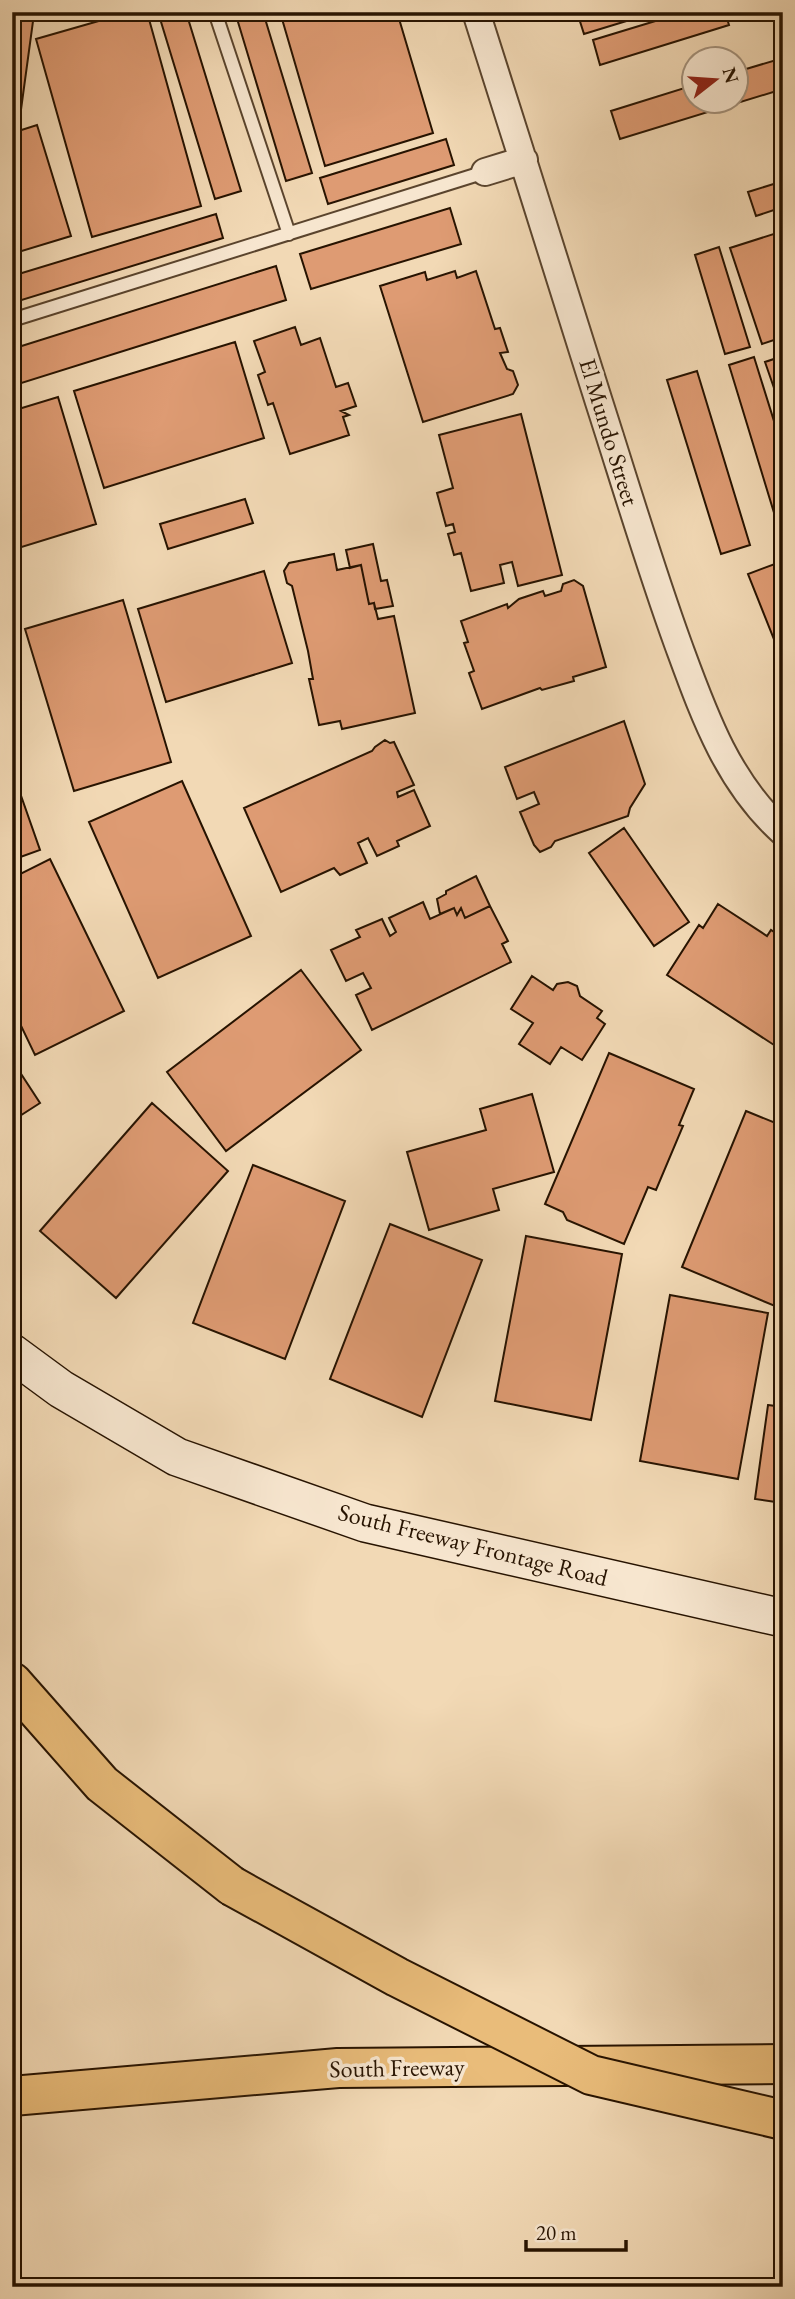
<svg xmlns="http://www.w3.org/2000/svg" width="795" height="2299" viewBox="0 0 795 2299" font-family="'EB Garamond',serif">
<rect width="100%" height="100%" fill="#f2d9b5"/>
<filter id="stains"><feTurbulence type="fractalNoise" baseFrequency=".00286" numOctaves="4"/><feColorMatrix values="0 0 0 0 .2 0 0 0 0 .09 0 0 0 0 .02 0 0 0 .5 -.17"/></filter>
<radialGradient id="worn" r=".72"><stop offset=".6" stop-color="#630" stop-opacity="0"/><stop offset="1" stop-color="#630" stop-opacity=".3"/></radialGradient>
<path fill="#de9b73" stroke="#271300" stroke-width="2" d="M12 12 34 14 20 117 12 115Z
M130 12H147L201 206 92 237 36 39Z
M158 12H186L241 191 215 199Z
M235 12H263L312 173 286 181Z
M280 12H397L433 133 325 166Z
M577 12H656L584 34Z
M685 12H725L729 25 600 65 593 40Z
M783 58V89L620 139 611 111 694 85V102H736V72Z
M37 125 71 236 12 254V133Z
M446 139 454 165 328 204 320 178Z
M783 181V207L756 216 748 192Z
M450 208 461 244 311 289 300 254Z
M216 214 223 238 12 303V276Z
M783 231V337L762 344 730 248Z
M719 247 750 347 725 354 695 255Z
M276 266 286 300 12 386V349Z
M455 271 457 278 476 271 495 329 500 328 508 352 500 353 507 369 513 371 518 385 513 394 423 422 380 286 425 272 427 280Z
M295 327 301 345 320 338 336 387 348 383 356 406 341 411 349 415 343 417 349 435 290 454 273 403 268 405 258 375 265 372 254 341Z
M235 342 264 438 104 488 74 391Z
M783 356V414L765 362Z
M754 357 783 450 782 539 729 365Z
M697 371 750 545 721 554 667 380Z
M58 397 96 524 12 550V411Z
M521 414 562 575 518 586 512 562 500 565 504 583 471 591 461 553 454 555 448 534 455 532 453 524 446 526 437 493 453 488 439 435Z
M245 499 253 523 168 549 160 524Z
M373 544 381 581 387 580 393 606 375 609 374 603 369 604 361 565 350 568 346 550Z
M334 554 337 570 361 565 369 604 374 603 378 619 394 616 415 713 342 729 340 721 319 725 309 679H313L308 651 292 586 287 583 284 571 289 563Z
M783 561V662L748 574Z
M264 571 292 663 166 702 138 609Z
M574 580 583 586 606 667 573 677 574 681 542 690 540 688 482 709 469 673 474 671 464 643 468 642 461 621 507 604 508 608 519 599 543 591 545 596 561 591 563 584Z
M123 600 171 762 74 791 25 629Z
M624 721 645 784 630 808 628 816 555 841 551 847 540 852 534 845 520 812 539 804 534 792 517 799 505 767Z
M385 740 390 743 394 742 414 785 397 792 398 797 414 790 430 826 397 841 399 846 377 856 368 838 358 843 367 863 340 875 334 868 281 892 244 808 372 751 375 747Z
M12 770 40 850 12 860Z
M182 781 251 936 158 978 89 822Z
M624 828 689 922 654 946 589 853Z
M50 859 124 1011 35 1055 12 1007V878Z
M476 876 490 906 465 918 461 908 457 915 454 908 440 914 437 899 446 894V891Z
M423 902 430 919 454 908 457 915 461 908 465 918 490 906 508 941 502 944 511 962 372 1030 356 995 371 988 363 973 346 981 331 950 360 937 356 930 382 919 390 936 396 932 389 918Z
M718 904 767 936 771 930 783 938V995L776 1006 783 1010V1032L774 1045 667 975 699 925 703 928Z
M301 970 361 1050 226 1151 167 1072Z
M532 976 553 990 557 984 568 982 577 986 580 996 602 1011 597 1018 605 1024 582 1060 561 1047 550 1064 519 1044 533 1023 511 1009Z
M609 1053 694 1089 679 1125 683 1126 656 1190 648 1187 624 1244 567 1220 563 1212 545 1204Z
M12 1060 40 1103 12 1121Z
M532 1094 554 1172 493 1189 499 1210 429 1230 407 1152 486 1130 480 1109Z
M152 1103 228 1171 116 1298 40 1231Z
M746 1111 783 1126V1287L775 1306 682 1267Z
M253 1165 345 1201 285 1359 193 1323Z
M390 1224 482 1260 422 1417 330 1379Z
M526 1236 622 1254 591 1420 495 1401Z
M670 1295 768 1313 738 1479 640 1461Z
M768 1405 783 1407V1503L755 1499Z"/>
<g fill="none" stroke-linecap="round" stroke-linejoin="round">
<g stroke="#5a442d" stroke-width="16">
<path id="service" d="M215 12 289 234
M12 320 485 172"/>
</g>
<g stroke="#5a442d" stroke-width="30">
<path id="minor" d="M476 12C517 142 559 272 599 402 625 483 649 564 678 644 703 712 727 782 783 832
M485 172 524 160"/>
</g>
<g stroke="#271300" stroke-width="40">
<path id="secondary" d="M12 1353 61 1389 177 1457 365 1523 783 1618"/>
</g>
<g stroke="#271300" stroke-width="42">
<path id="motorway" d="M12 1682 102 1784 232 1886
M12 2096 338 2068 783 2064"/>
</g>
<use href="#service" stroke="#f7e6cf" stroke-width="12"/>
<use href="#minor" stroke="#f7e6cf" stroke-width="26"/>
<use href="#secondary" stroke="#f7e6cf" stroke-width="37"/>
<use href="#motorway" stroke="#e9bc7a" stroke-width="38"/>
<g stroke="#271300" stroke-width="42" stroke-linecap="butt">
<path id="motorway-bridge" d="M232 1886 397 1977 591 2075 783 2120"/>
</g>
<use href="#motorway-bridge" stroke="#e9bc7a" stroke-width="38"/>
</g>
<g text-anchor="middle" stroke-width="7" stroke-linejoin="round" paint-order="stroke">
<g font-size="24" fill="#271300" stroke="#f7e6cf">
<text transform="translate(609 432) rotate(73)" y="8">El Mundo Street</text>
<text transform="translate(473 1545) rotate(14)" y="8">South Freeway Frontage Road</text>
<text transform="translate(397 2068) rotate(-1)" y="8">South Freeway</text>
</g>
</g>
<rect width="795" height="2299" fill="none" stroke="#f2d9b5" stroke-width="42"/>
<rect x="14" y="14" width="767" height="2271" fill="none" stroke="#271300" stroke-width="3.5"/>
<rect x="21" y="21" width="753" height="2257" fill="none" stroke="#271300" stroke-width="2"/>
<g transform="translate(715 80) rotate(73)"><circle r="33" fill="#f7e6cf" stroke="#a4927c" stroke-width="2"/>
<path d="M0-5L12 26L0 18L-12 26Z" fill="#8f2418"/>
<text y="-10" font-size="19" font-weight="bold" text-anchor="middle" fill="#271300">N</text>
</g>
<path d="M526 2240v10h100v-10" fill="none" stroke="#271300" stroke-width="3.5"/>
<text x="536" y="2240" font-size="21" fill="#271300" stroke="#f7e6cf" stroke-width="5" paint-order="stroke">20 m</text>
<rect width="100%" height="100%" filter="url(#stains)"/>
<rect width="100%" height="100%" fill="url(#worn)"/>
</svg>
